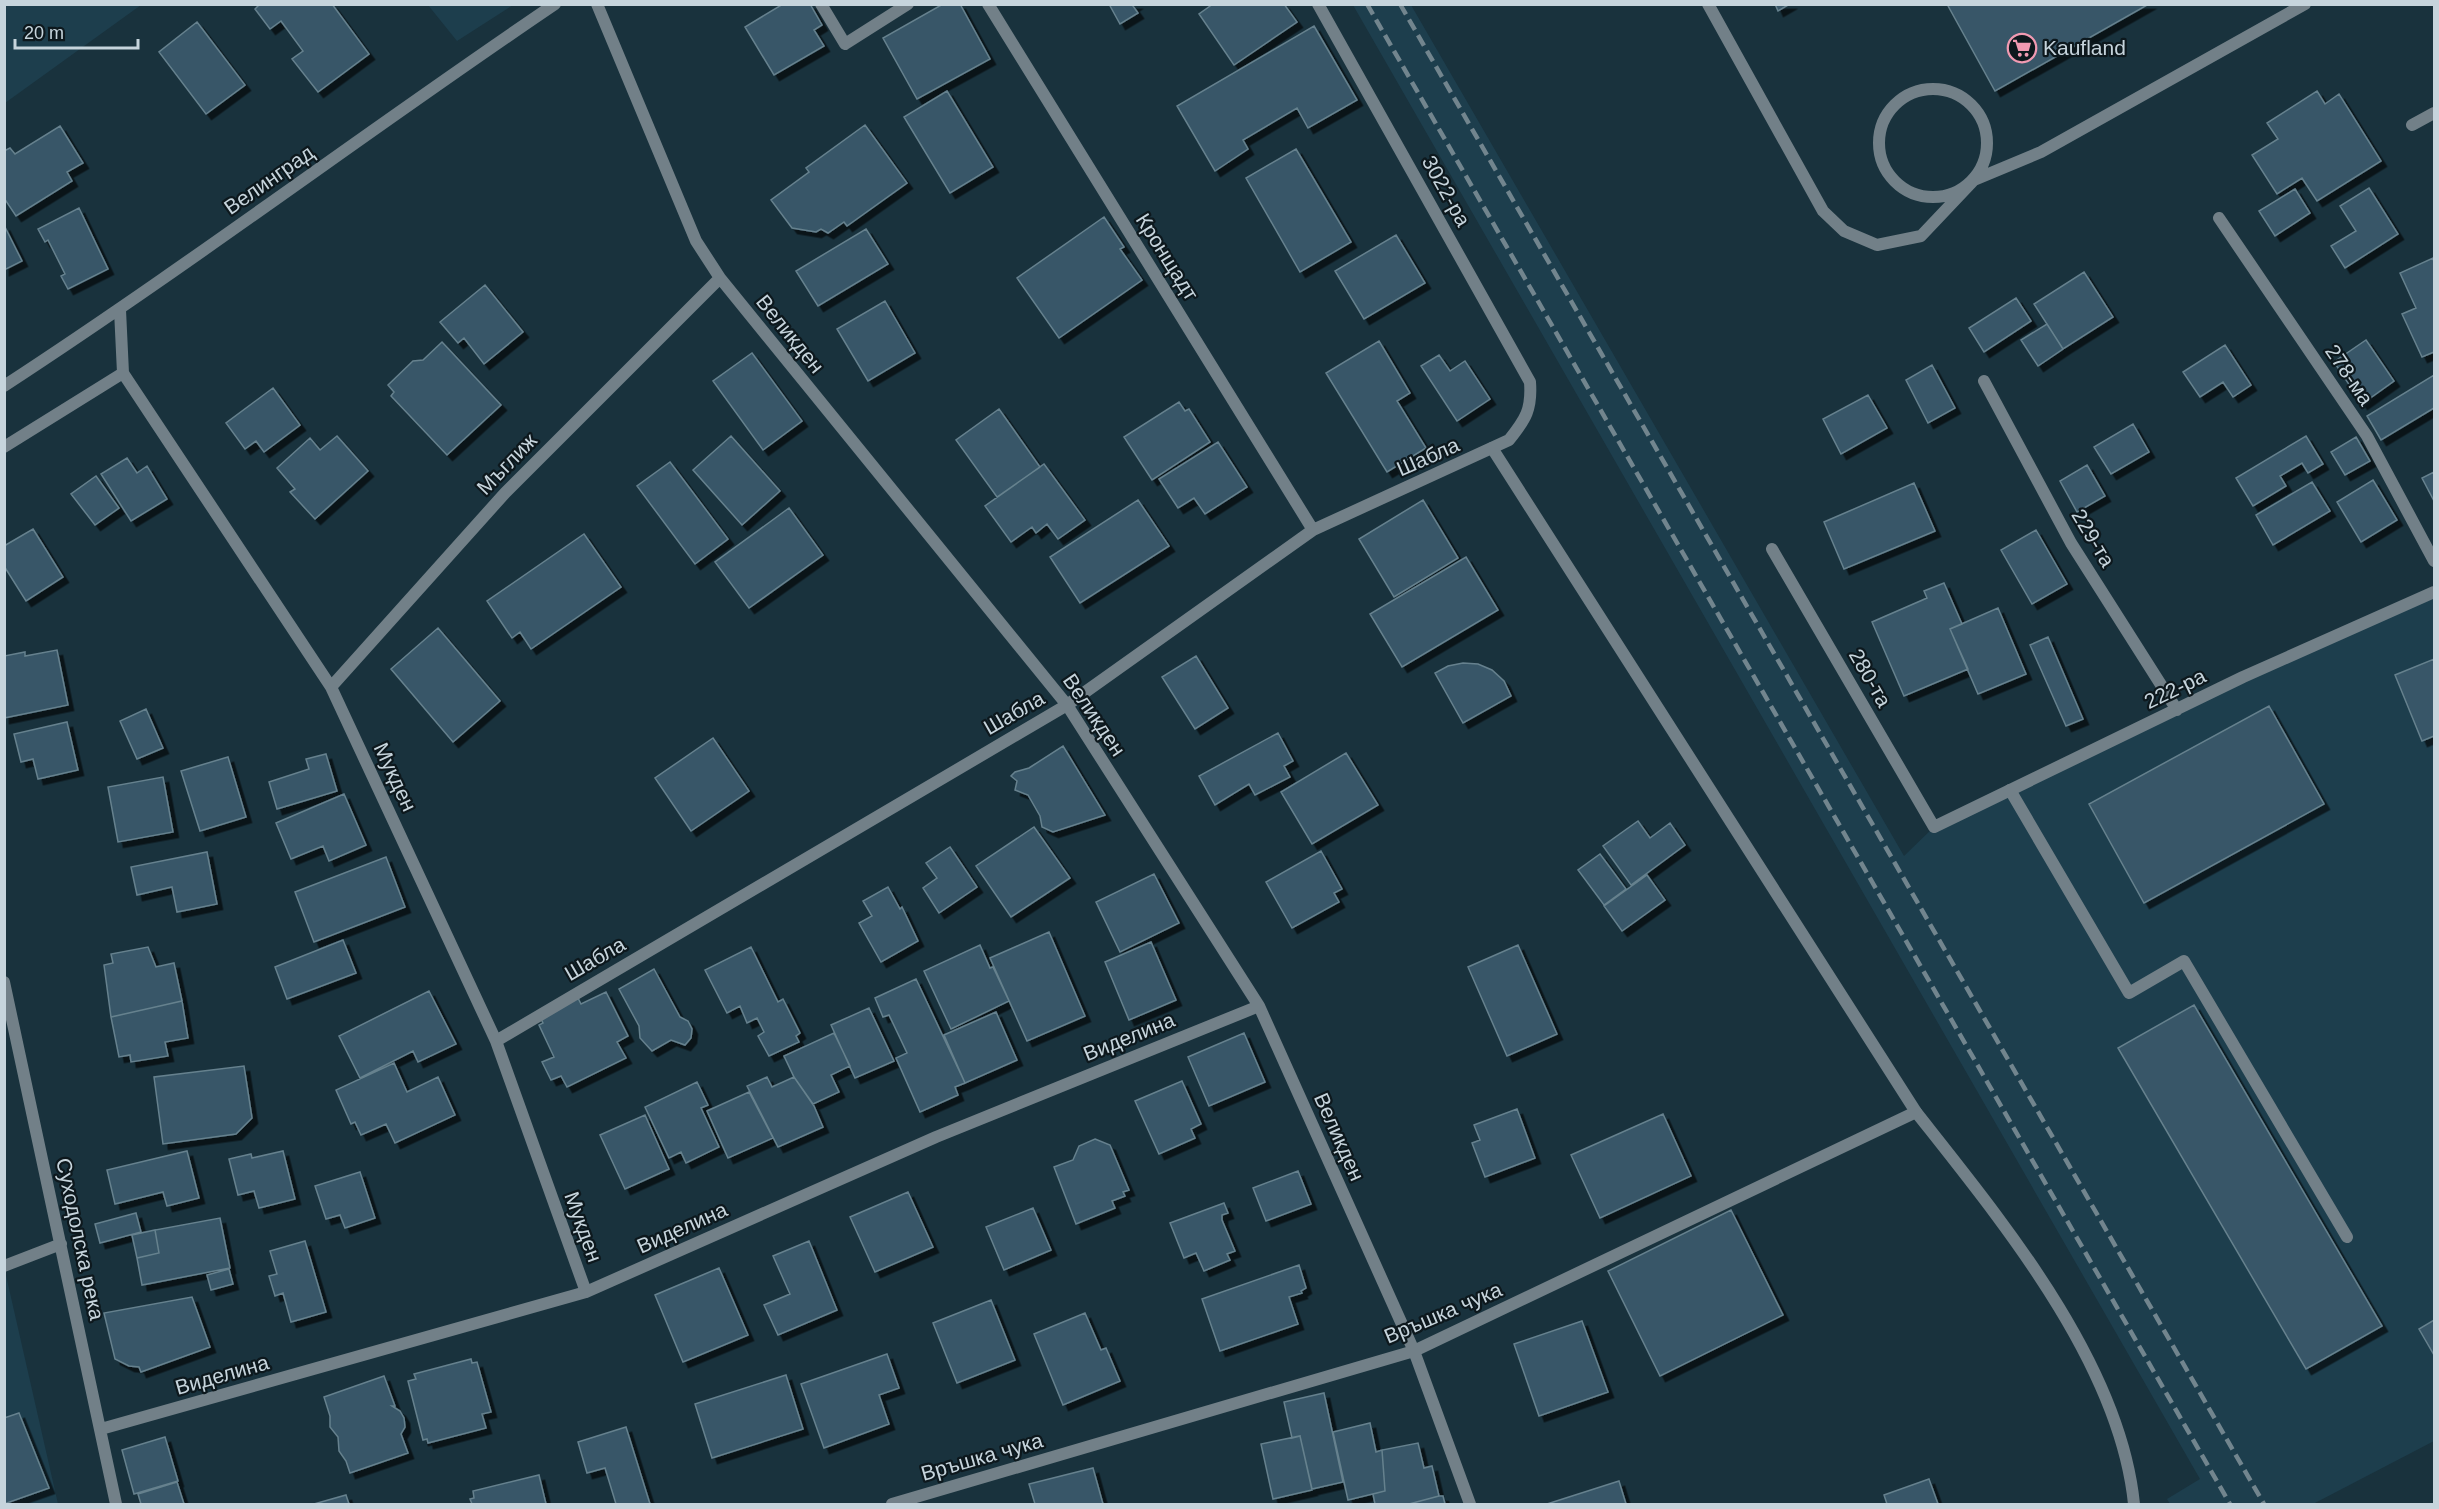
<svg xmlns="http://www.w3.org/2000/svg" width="2439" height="1509" viewBox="0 0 2439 1509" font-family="Helvetica,sans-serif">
<defs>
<filter id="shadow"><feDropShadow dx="5.5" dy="5.5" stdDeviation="0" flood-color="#0009"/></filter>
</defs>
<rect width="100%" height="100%" fill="#19323d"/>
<path fill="#1d3e4d" d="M5 4H141V5L5 103Z
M428 5H513L457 41Z
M1353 5H1411L1904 856 1934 827 2434 592V1441L2313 1504H2170L2167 1499 2200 1479Z
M5 1271 58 1504H5Z"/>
<path fill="#375767" stroke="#66818e" stroke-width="1.5" filter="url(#shadow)" d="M260 4H332L369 54 318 92 292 59 303 51 281 21 270 29 255 9Z
M783 4H810L822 25 814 30 824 46 774 75 745 27Z
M943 4H960L990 59 917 99 883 38Z
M1109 4H1136L1133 6 1138 13 1120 24Z
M1213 4H1284L1297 22 1234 65 1199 14Z
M1775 4H1790L1778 11Z
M1947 4H2149L1995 91Z
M197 22 245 85 206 114 159 52Z
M1314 26 1357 100 1308 128 1297 108 1243 140 1248 149 1215 171 1177 106Z
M947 91 993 167 950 193 904 117Z
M2317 91 2325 104 2339 94 2381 161 2317 201 2302 178 2277 194 2252 155 2278 139 2267 123Z
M865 125 907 183 847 226 844 222 828 233 821 229 816 232 792 228 771 200 809 172 806 168Z
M60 126 83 163 67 172 72 181 16 216 4 198V151L10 148 15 154Z
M1296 149 1351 242 1300 272 1246 178Z
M2369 188 2398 234 2345 268 2331 246 2356 231 2340 206Z
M2295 189 2310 213 2275 236 2259 211Z
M79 208 108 269 68 289 61 276 65 274 48 240 45 242 38 229Z
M1104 217 1124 247 1120 249 1142 280 1059 338 1017 278Z
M4 225 22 261 4 270Z
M866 229 888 264 818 306 796 271Z
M1396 235 1425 283 1364 319 1335 271Z
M2433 258 2434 262V352L2422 357 2402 314 2416 308 2400 273Z
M2084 272 2113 317 2063 349 2034 304Z
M485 285 523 332 484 364 464 338 458 343 440 322Z
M2016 298 2031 321 1984 352 1969 328Z
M885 301 915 353 868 381 837 329Z
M2047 324 2063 349 2038 366 2021 340Z
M2366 340 2394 381 2362 404 2334 362Z
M1379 341 1410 393 1397 401 1426 448 1387 472 1326 373Z
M442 342 501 405 447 455 391 396 394 392 388 385 413 361 423 360Z
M2225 345 2251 385 2233 397 2223 382 2200 397 2183 372Z
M752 353 802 421 763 450 713 381Z
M1439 355 1450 371 1465 361 1490 399 1457 421 1421 366Z
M1932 365 1955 408 1928 423 1906 380Z
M2434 375V408L2381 440 2367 416Z
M273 388 300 425 264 452 256 441 245 449 226 423Z
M1868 395 1887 428 1841 454 1823 419Z
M1179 402 1185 411 1189 409 1210 442 1152 480 1124 437Z
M999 409 1040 467 997 497 956 440Z
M2133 424 2149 452 2111 474 2094 447Z
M337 436 368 471 315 519 290 492 295 489 277 468 310 438 320 450Z
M731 436 780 491 742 525 693 470Z
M2306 436 2323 464 2308 473 2302 463 2280 476 2286 486 2253 506 2236 478Z
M2356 437 2370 461 2345 475 2331 452Z
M1218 442 1247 487 1205 514 1194 498 1178 508 1159 479Z
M127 458 137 473 147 466 167 499 131 521 101 474Z
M670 462 728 539 695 564 637 486Z
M1044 464 1085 520 1058 539 1047 524 1036 533 1032 527 1011 542 985 506Z
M2087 465 2105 496 2077 512 2060 481Z
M2434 472V501L2422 478Z
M96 476 119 508 95 525 71 494Z
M2373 480 2397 520 2361 542 2337 502Z
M2312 482 2330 511 2273 545 2256 515Z
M1914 483 1935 531 1844 569 1824 522Z
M1138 500 1169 546 1080 603 1050 557Z
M1423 500 1458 558 1394 597 1359 539Z
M789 508 823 555 749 608 715 562Z
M33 529 63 577 26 601 4 566V546Z
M2036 530 2067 584 2032 604 2001 550Z
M584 534 621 587 531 649 520 632 512 638 487 601Z
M1466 557 1498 610 1402 667 1370 614Z
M1944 583 1962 624 1950 629 1968 669 1904 696 1872 622 1927 598 1924 591Z
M1998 608 2026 674 1978 694 1950 629Z
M438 628 500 701 453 742 391 669Z
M2048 637 2083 719 2066 726 2030 645Z
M57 650 68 705 4 718V656L25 652V656Z
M1196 656 1228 708 1195 729 1162 677Z
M2434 659V736L2422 741 2395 675Z
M1463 663 1478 664 1492 670 1504 681 1511 696 1463 723 1435 673 1448 666Z
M2269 706 2324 804 2144 903 2089 804Z
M146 709 163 748 137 759 120 721Z
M67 722 78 770 38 779 33 759 21 762 14 734Z
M1278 733 1293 761 1284 766 1290 777 1255 795 1249 784 1215 805 1199 776Z
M713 738 749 791 691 831 655 778Z
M1063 746 1105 815 1053 832 1042 827 1040 816 1028 795 1015 790 1017 781 1011 776 1015 772 1029 768Z
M1346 753 1378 805 1312 844 1281 792Z
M326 754 337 791 277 809 269 782 309 769 306 759Z
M228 757 246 817 200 831 181 771Z
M163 777 173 832 118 842 108 787Z
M344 794 366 845 329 861 323 846 291 859 276 823Z
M1638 821 1650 838 1670 823 1685 845 1631 885 1603 846Z
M1034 827 1070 878 1011 917 976 866Z
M950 847 977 887 939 913 923 888 937 878 926 863Z
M1321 851 1342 889 1334 893 1339 902 1292 928 1266 882Z
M207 852 217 904 177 912 172 887 137 895 131 867Z
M1600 854 1626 889 1604 905 1578 870Z
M386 857 405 907 314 942 295 892Z
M1154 874 1179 923 1120 952 1096 902Z
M1647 875 1665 900 1622 931 1604 906Z
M888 887 900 909 902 907 918 941 881 962 859 923 872 916 863 901Z
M1049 932 1085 1016 1027 1041 990 958Z
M343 940 356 973 287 999 275 967Z
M1151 942 1176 1000 1129 1020 1105 962Z
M980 945 990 968 993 967 1009 1001 951 1029 924 971Z
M1518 945 1557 1034 1507 1056 1468 967Z
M148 947 156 967 174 963 182 1001 111 1017 104 965 113 963 111 954Z
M751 947 778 1002 783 999 800 1033 796 1036 799 1042 769 1056 758 1036 764 1032 757 1018 747 1023 740 1006 727 1013 705 970Z
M654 969 680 1017 688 1021 692 1029 691 1038 685 1045 671 1040 652 1051 640 1038 639 1026 619 989Z
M916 979 965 1083 955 1087 958 1095 920 1112 896 1058 907 1053 889 1015 883 1017 875 998Z
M429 991 456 1044 418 1062 413 1051 360 1078 339 1036Z
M606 992 628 1036 617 1042 626 1058 567 1087 561 1076 551 1080 542 1062 554 1057 539 1025 543 1023 540 1017 578 998 581 1004Z
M182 1001 188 1038 165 1042 168 1056 131 1062 130 1055 119 1057 111 1017Z
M2194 1005 2382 1326 2306 1369 2118 1048Z
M869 1008 894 1061 855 1078 831 1025Z
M996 1012 1017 1060 965 1083 944 1035Z
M834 1033 850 1066 831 1075 839 1092 813 1104 794 1077 784 1056Z
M1244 1033 1265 1082 1209 1106 1188 1057Z
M394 1063 407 1092 438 1077 455 1115 395 1143 386 1124 361 1135 355 1122 351 1124 336 1090Z
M244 1066 252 1118 236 1134 163 1144 154 1077Z
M767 1077 772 1087 794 1077 814 1106 823 1127 778 1147 747 1086Z
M1182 1081 1201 1124 1191 1129 1195 1138 1159 1154 1135 1101Z
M697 1082 708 1105 701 1108 719 1147 686 1163 681 1152 669 1158 645 1107Z
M749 1092 773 1138 728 1158 707 1111Z
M1517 1109 1535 1158 1485 1177 1472 1143 1480 1140 1474 1125Z
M1663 1114 1691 1176 1600 1218 1571 1155Z
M645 1115 669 1169 625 1189 600 1135Z
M1095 1139 1110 1145 1129 1190 1123 1192 1125 1196 1112 1201 1115 1208 1076 1224 1054 1167 1073 1160 1079 1146Z
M187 1151 199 1198 167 1206 163 1192 115 1204 107 1170Z
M283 1151 295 1199 259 1208 254 1191 238 1195 229 1159 251 1154 252 1158Z
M1298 1171 1311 1204 1266 1221 1253 1188Z
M360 1172 375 1218 345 1228 340 1215 326 1219 315 1186Z
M908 1192 933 1247 875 1272 850 1217Z
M1224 1203 1228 1213 1222 1215V1220L1235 1251 1227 1254 1230 1260 1204 1271 1196 1253 1184 1258 1170 1223Z
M1033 1208 1051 1250 1004 1270 986 1227Z
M1731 1210 1783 1315 1660 1376 1608 1271Z
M136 1213 141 1232 100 1243 95 1224Z
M220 1218 230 1268 142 1285 137 1258 159 1253 155 1230Z
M155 1230 159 1253 137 1258 132 1235Z
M305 1241 326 1312 291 1322 283 1293 275 1296 269 1276 277 1274 270 1251Z
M809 1241 837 1310 778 1335 764 1305 790 1294 773 1256Z
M1299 1265 1306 1288 1301 1291 1302 1293 1289 1297 1298 1324 1220 1351 1202 1299Z
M719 1268 748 1335 683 1362 655 1295Z
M229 1269 233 1284 211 1290 207 1275Z
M192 1297 210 1347 141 1372 139 1367 129 1366 115 1359 104 1313Z
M991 1300 1015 1360 957 1383 933 1323Z
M1085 1313 1101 1350 1106 1348 1120 1381 1063 1405 1034 1334Z
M2434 1320V1355L2419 1329Z
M1582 1321 1608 1392 1539 1416 1514 1344Z
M887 1354 899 1388 879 1395 889 1424 824 1448 801 1384Z
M471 1359 472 1363 477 1362 491 1412 482 1414 486 1428 428 1443 427 1439 423 1440 408 1381 416 1379 414 1374Z
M786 1375 803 1429 712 1458 695 1404Z
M384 1376 395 1406H392L400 1411 404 1418 405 1427 401 1434 408 1453 350 1473 346 1461 339 1451 338 1437 330 1427V1416L324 1397Z
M1324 1393 1343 1482 1312 1489 1300 1436 1292 1438 1284 1402Z
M19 1413 49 1488 4 1504V1418Z
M1370 1423 1376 1452 1382 1450 1385 1491 1348 1500 1333 1432Z
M626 1427 650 1504H616L605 1468 587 1473 578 1442Z
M1300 1436 1312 1490 1273 1499 1261 1444Z
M165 1437 178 1481 134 1494 122 1450Z
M1418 1443 1424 1468 1432 1466 1439 1496 1409 1504H1375L1373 1494 1385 1491 1382 1450Z
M1093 1468 1103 1504H1035L1029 1484Z
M539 1475 546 1504H472L470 1499 474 1498 473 1491Z
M1929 1479 1938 1504H1887L1884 1495Z
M1619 1481 1626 1504H1547Z
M177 1482 184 1504H141L138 1494Z
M346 1495 349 1504H314Z
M1439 1496H1443L1445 1504H1409Z"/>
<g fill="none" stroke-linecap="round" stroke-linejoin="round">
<path stroke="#728088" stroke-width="12" d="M821 4 845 44 908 4
M1708 4 1823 211 1844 231 1877 245 1921 236 1974 180 2041 152 2305 4
M1879 143a54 54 0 1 1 108 0a54 54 0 1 1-108 0Z
M1492 448 1916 1112
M2010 790 2129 993 2184 961 2347 1237"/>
<path stroke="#728088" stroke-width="12" d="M597 4 696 241 720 278 1067 705 1259 1006 1414 1351 1470 1504
M988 4 1313 530
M2412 125 2434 113
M2219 218 2367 436 2434 561
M120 310 123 373 331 687 496 1041 586 1292
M1984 381 2071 543 2177 710
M4 386C191 264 370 129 555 4
M4 447 123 373
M1772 549 1934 827 2243 677 2434 592
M331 687 505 493 720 278
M4 982 116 1504
M496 1041 1067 705 1313 530 1509 440C1526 419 1532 409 1530 382L1318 4
M4 1266 61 1244
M101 1429 586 1292 936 1137 1259 1006
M892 1504 1414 1351 1916 1112C2002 1221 2120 1363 2134 1504"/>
<path stroke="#72858e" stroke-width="4.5" stroke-dasharray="12 6" stroke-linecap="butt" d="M1367 4 2230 1504
M1400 4 2264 1504"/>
</g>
<defs>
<g id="supermarket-ring" transform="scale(1.5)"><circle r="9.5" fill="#0d181d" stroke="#f19ab2" stroke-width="1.5"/><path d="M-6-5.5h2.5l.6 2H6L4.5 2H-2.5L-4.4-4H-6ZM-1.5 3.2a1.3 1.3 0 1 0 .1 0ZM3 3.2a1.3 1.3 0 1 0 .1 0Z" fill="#f19ab2"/></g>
</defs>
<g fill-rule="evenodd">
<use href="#supermarket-ring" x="2022" y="48"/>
</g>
<g text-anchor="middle" stroke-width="4.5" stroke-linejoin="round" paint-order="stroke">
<g font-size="21" fill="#c6d4dc" stroke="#0d181d" text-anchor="start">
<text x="2043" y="55">Kaufland</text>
</g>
<g font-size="21" fill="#c6d4dc" stroke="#0d181d">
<text transform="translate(269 180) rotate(-35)" y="7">Велинград</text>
<text transform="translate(1446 191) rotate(61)" y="7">3022-ра</text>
<text transform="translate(1167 257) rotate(58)" y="7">Кронщадт</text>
<text transform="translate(790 334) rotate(51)" y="7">Великден</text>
<text transform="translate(2349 375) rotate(56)" y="7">278-ма</text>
<text transform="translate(1428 457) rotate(-24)" y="7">Шабла</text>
<text transform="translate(507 464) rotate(-46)" y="7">Мъглиж</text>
<text transform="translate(2093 538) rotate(59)" y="7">229-та</text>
<text transform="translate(1870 678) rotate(60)" y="7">280-та</text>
<text transform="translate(2175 689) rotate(-26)" y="7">222-ра</text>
<text transform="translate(1014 713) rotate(-30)" y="7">Шабла</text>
<text transform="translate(1094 715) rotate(56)" y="7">Великден</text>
<text transform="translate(395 777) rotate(65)" y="7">Мукден</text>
<text transform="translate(595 959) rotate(-30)" y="7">Шабла</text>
<text transform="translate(1129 1037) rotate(-22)" y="7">Виделина</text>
<text transform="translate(1339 1137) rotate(66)" y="7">Великден</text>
<text transform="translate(583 1227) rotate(70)" y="7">Мукден</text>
<text transform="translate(682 1228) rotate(-24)" y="7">Виделина</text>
<text transform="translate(80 1239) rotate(78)" y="7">Суходолска река</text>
<text transform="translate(1443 1313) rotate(-23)" y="7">Връшка чука</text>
<text transform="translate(222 1375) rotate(-16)" y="7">Виделина</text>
<text transform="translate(982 1457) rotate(-16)" y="7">Връшка чука</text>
</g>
</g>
<rect width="2439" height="1509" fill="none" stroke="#c6d4dc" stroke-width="12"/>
<path d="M15 39v9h123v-9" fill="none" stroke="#c6d4dc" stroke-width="3"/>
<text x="24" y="39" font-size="18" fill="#c6d4dc" stroke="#0d181d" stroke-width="4.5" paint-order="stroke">20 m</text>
</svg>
